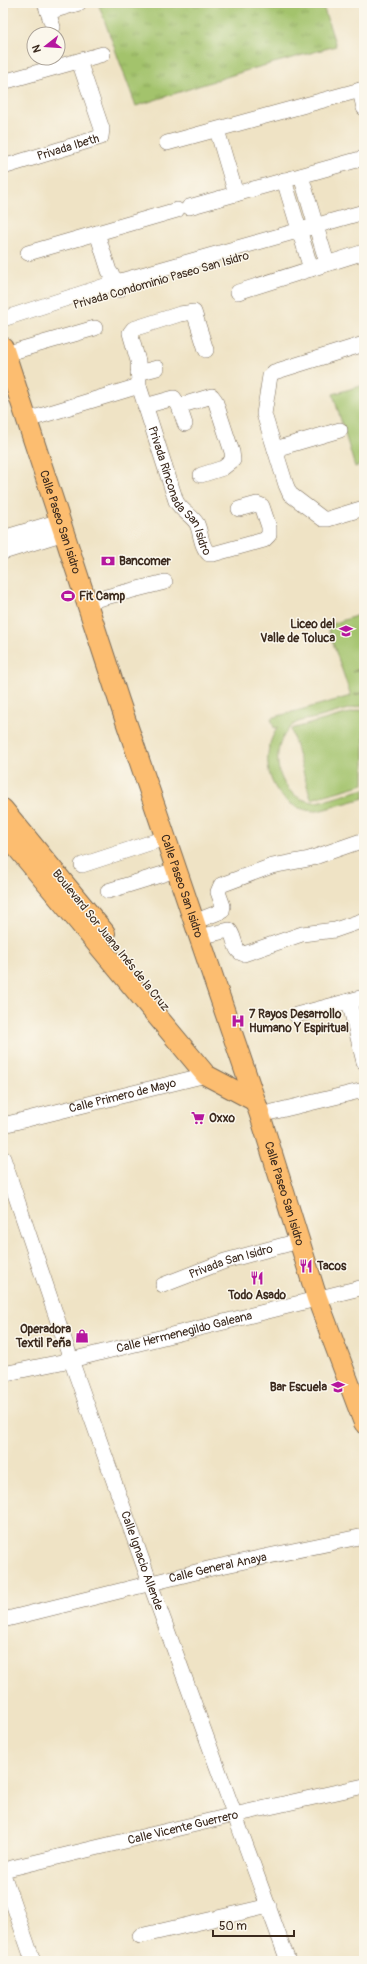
<svg xmlns="http://www.w3.org/2000/svg" width="367" height="1964" viewBox="0 0 367 1964" font-family="Pangolin,sans-serif">
<defs>
<pattern id="grass-tufts" width="24" height="20" patternUnits="userSpaceOnUse"><rect width="24" height="20" fill="#a3c36c"/><path d="M3 7l-1-3M5 7V3M7 7l1-3M15 17l-1-3M17 17v-4M19 17l1-3" fill="none" stroke="#869f58"/></pattern>
</defs>
<rect width="100%" height="100%" fill="#fbf7ec"/>
<filter id="ink" filterUnits="userSpaceOnUse"><feTurbulence type="fractalNoise" baseFrequency=".025" numOctaves="2"/><feDisplacementMap in="SourceGraphic" scale="8" xChannelSelector="R" yChannelSelector="G"/><feConvolveMatrix kernelMatrix="1 2 1 2 8 2 1 2 1" color-interpolation-filters="sRGB"/></filter>
<filter id="wash" filterUnits="userSpaceOnUse"><feTurbulence type="fractalNoise" baseFrequency=".012" numOctaves="4" result="noise"/><feDisplacementMap in="SourceGraphic" scale="16" xChannelSelector="R" yChannelSelector="G"/><feGaussianBlur stdDeviation="0.9" result="paint"/><feColorMatrix in="noise" values="0 0 0 0 0 0 0 0 0 0 0 0 0 0 0 0 0 1.4 0 .05"/><feComposite in="paint" operator="in"/></filter>
<g filter="url(#wash)">
<rect width="100%" height="100%" fill="#efe3c5"/>
<path fill="url(#grass-tufts)" stroke="#6f7645" d="M98 3H322L336 46 248 70 136 106Z"/>
<path fill="#a3c36c" stroke="#6f7645" d="M364 385V464L355 467 333 394Z
M364 613V667L352 672 364 668V692L354 695 364 693V705C348 709 333 713 317 718 310 719 302 720 296 723 265 743 275 799 314 802 325 802 352 792 364 789V798L318 811C274 812 254 761 278 727L274 728 271 718 351 696 327 626Z
M364 709V784L311 799 291 729Z"/>
</g>
<g filter="url(#ink)">
<g fill="none" stroke-linecap="round" stroke-linejoin="round">
<g stroke="#7a6b58" stroke-width="16">
<g id="minor">
<path d="M45 3 53 27"/>
<path d="M48 12 79 3"/>
<path d="M3 82 103 54"/>
<path d="M360 90 364 108"/>
<path d="M217 130 236 194"/>
<path d="M167 143 364 89"/>
<path id="s1" d="M3 167 101 137 102 129 79 61"/>
<path d="M301 176 327 263"/>
<path d="M284 180 311 269"/>
<path d="M189 207 364 158"/>
<path d="M97 233 109 271 117 282 119 290"/>
<path d="M28 253 177 210"/>
<path d="M238 292 364 252"/>
<path d="M3 319 117 282 364 212"/>
<path d="M364 344 274 372 270 376 264 414 286 485 290 494 323 519H328L364 508"/>
<path id="s2" d="M206 350 194 312 180 314 133 329 130 333 138 361 139 386 176 501C181 511 192 515 197 524 201 533 201 547 209 554H213L264 540 269 535V527L262 506 257 504 239 509"/>
<path d="M5 354 95 328"/>
<path d="M138 373 157 368"/>
<path d="M145 406 174 398 179 406 185 424"/>
<path d="M179 406 212 396 215 400 232 452 233 460 223 468 201 475"/>
<path d="M27 420 139 386"/>
<path d="M275 449 340 430"/>
<path d="M3 538 60 521"/>
<path d="M3 552 64 533"/>
<path d="M86 602 165 582"/>
<path d="M82 865 165 838"/>
<path d="M108 891 176 870"/>
<path d="M194 922 222 911 223 906 218 892 221 885 272 866 309 859 364 840"/>
<path d="M199 937 229 930C236 937 233 952 244 954L302 934 335 930 364 920"/>
<path d="M349 1001 364 1062"/>
<path d="M296 1015 364 997"/>
<path d="M260 1115 364 1090"/>
<path id="s3" d="M3 1125 206 1075"/>
<path id="s4" d="M3 1158 71 1360 150 1583 288 1961"/>
<path id="s5" d="M163 1285 225 1261 299 1241"/>
<path id="s6" d="M3 1374 71 1360 364 1287"/>
<path id="s7" d="M3 1620 212 1568 364 1536"/>
<path id="s8" d="M3 1870 234 1815 364 1786"/>
<path d="M3 1874 33 1961"/>
<path d="M140 1936 269 1906"/>
</g>
</g>
<g stroke="#7a6b58" stroke-width="22">
<g id="major">
<path id="s9" d="M3 347 119 701 260 1115 317 1298 364 1423"/>
<path d="M3 809 105 933"/>
<path d="M3 831 206 1075 255 1101"/>
</g>
</g>
<use href="#minor" stroke="#fff" stroke-width="15"/>
<use href="#major" stroke="#fcbd6f" stroke-width="20"/>
</g>
</g>
<defs>
<g id="bank-bare" transform="scale(1.08)"><path d="M-6-4H6V4H-6ZM0-2.3a2.3 2.3 0 1 0 0 4.6a2.3 2.3 0 1 0 0-4.6Z" fill="#b5179e" stroke="#fbf7ec" stroke-width="2.5" paint-order="stroke"/></g>
<g id="stadium-bare" transform="scale(1.08)"><path d="M0-5a6.5 5 0 1 0 0 10a6.5 5 0 1 0 0-10ZM-3.5-1.8h7v3.6h-7Z" fill="#b5179e" stroke="#fbf7ec" stroke-width="2.5" paint-order="stroke"/></g>
<g id="school-bare" transform="scale(1.08)"><path d="M0-5L7-2L0 1L-7-2ZM-4 1L0 2.5L4 1V4Q0 6-4 4Z" fill="#b5179e" stroke="#fbf7ec" stroke-width="2.5" paint-order="stroke"/></g>
<g id="hospital-bare" transform="scale(1.08)"><path d="M-5-5h3v3.5h4V-5h3V5h-3V1.5h-4V5h-3Z" fill="#b5179e" stroke="#fbf7ec" stroke-width="2.5" paint-order="stroke"/></g>
<g id="supermarket-bare" transform="scale(1.08)"><path d="M-6-5.5h2.5l.6 2H6L4.5 2H-2.5L-4.4-4H-6ZM-1.5 3.2a1.3 1.3 0 1 0 .1 0ZM3 3.2a1.3 1.3 0 1 0 .1 0Z" fill="#b5179e" stroke="#fbf7ec" stroke-width="2.5" paint-order="stroke"/></g>
<g id="restaurant-bare" transform="scale(1.08)"><path d="M-5-6h1v4h1v-4h1v4h1v-4h1v5L-1.5 .5V6h-2V.5L-5-1ZM5-6V6H3V1.5H1.5Q1.5-4 5-6Z" fill="#b5179e" stroke="#fbf7ec" stroke-width="2.5" paint-order="stroke"/></g>
<g id="shop-bare" transform="scale(1.08)"><path d="M-5-2.5h2.3a2.7 3.5 0 0 1 5.4 0H5L5.5 6h-11ZM-1.5-2.5h3a1.5 2.3 0 0 0-3 0Z" fill="#b5179e" stroke="#fbf7ec" stroke-width="2.5" paint-order="stroke"/></g>
<g id="university-bare" transform="scale(1.08)"><path d="M0-5L7-2L0 1L-7-2ZM-4 1L0 2.5L4 1V4Q0 6-4 4Z" fill="#b5179e" stroke="#fbf7ec" stroke-width="2.5" paint-order="stroke"/></g>
</defs>
<g fill-rule="evenodd">
<use href="#bank-bare" x="108" y="561"/>
<use href="#stadium-bare" x="68" y="596"/>
<use href="#school-bare" x="346" y="631"/>
<use href="#hospital-bare" x="238" y="1021"/>
<use href="#supermarket-bare" x="198" y="1118"/>
<use href="#restaurant-bare" x="306" y="1266"/>
<use href="#restaurant-bare" x="257" y="1278"/>
<use href="#shop-bare" x="82" y="1336"/>
<use href="#university-bare" x="338" y="1387"/>
</g>
<g text-anchor="middle" stroke-width="3" stroke-linejoin="round" paint-order="stroke">
<g font-size="12" fill="#3b2a1e" stroke="#fbf7ec">
<text dy="4" stroke="none"><textPath href="#s1" startOffset="68">Privada Ibeth</textPath></text>
<text transform="translate(161 280) rotate(-16)" y="4">Privada Condominio Paseo San Isidro</text>
<text dy="4" stroke="none"><textPath href="#s2" startOffset="276">Privada Rinconada San Isidro</textPath></text>
<text dy="4" stroke="none"><textPath href="#s9" startOffset="184">Calle Paseo San Isidro</textPath></text>
<text dy="4" stroke="none"><textPath href="#s9" startOffset="568">Calle Paseo San Isidro</textPath></text>
<text transform="translate(111 940) rotate(51)" y="4">Boulevard Sor Juana Inés de la Cruz</text>
<text dy="4" stroke="none"><textPath href="#s3" startOffset="123">Calle Primero de Mayo</textPath></text>
<text dy="4" stroke="none"><textPath href="#s9" startOffset="892">Calle Paseo San Isidro</textPath></text>
<text dy="4" stroke="none"><textPath href="#s5" startOffset="72">Privada San Isidro</textPath></text>
<text dy="4" stroke="none"><textPath href="#s6" startOffset="186">Calle Hermenegildo Galeana</textPath></text>
<text dy="4" stroke="none"><textPath href="#s4" startOffset="426">Calle Ignacio Allende</textPath></text>
<text dy="4" stroke="none"><textPath href="#s7" startOffset="221">Calle General Anaya</textPath></text>
<text dy="4" stroke="none"><textPath href="#s8" startOffset="185">Calle Vicente Guerrero</textPath></text>
</g>
<g font-size="12" font-weight="bold" fill="#3b2a1e" stroke="#fbf7ec" text-anchor="start">
<text x="119" y="565">Bancomer</text>
<text x="79" y="600">Fit Camp</text>
<text x="335" y="628" text-anchor="end">Liceo del<tspan x="335" dy="14">Valle de Toluca</tspan></text>
<text x="249" y="1018">7 Rayos Desarrollo<tspan x="249" dy="14">Humano Y Espiritual</tspan></text>
<text x="209" y="1122">Oxxo</text>
<text x="317" y="1270">Tacos</text>
<text x="257" y="1299" text-anchor="middle">Todo Asado</text>
<text x="71" y="1333" text-anchor="end">Operadora<tspan x="71" dy="14">Textil Peña</tspan></text>
<text x="327" y="1391" text-anchor="end">Bar Escuela</text>
</g>
</g>
<rect width="367" height="1964" fill="none" stroke="#fbf7ec" stroke-width="16"/>
<g transform="translate(46 46) rotate(253)"><circle r="19" fill="#fbf7ec" stroke="#aea59a"/>
<path d="M0-3L7 15L0 10L-7 15Z" fill="#b5179e"/>
<text y="-6" font-size="11" font-weight="bold" text-anchor="middle" fill="#3b2a1e">N</text>
</g>
<path d="M213 1930v6h81v-6" fill="none" stroke="#3b2a1e" stroke-width="2"/>
<text x="219" y="1930" font-size="12" fill="#3b2a1e" stroke="#fbf7ec" stroke-width="3" paint-order="stroke">50 m</text>
</svg>
